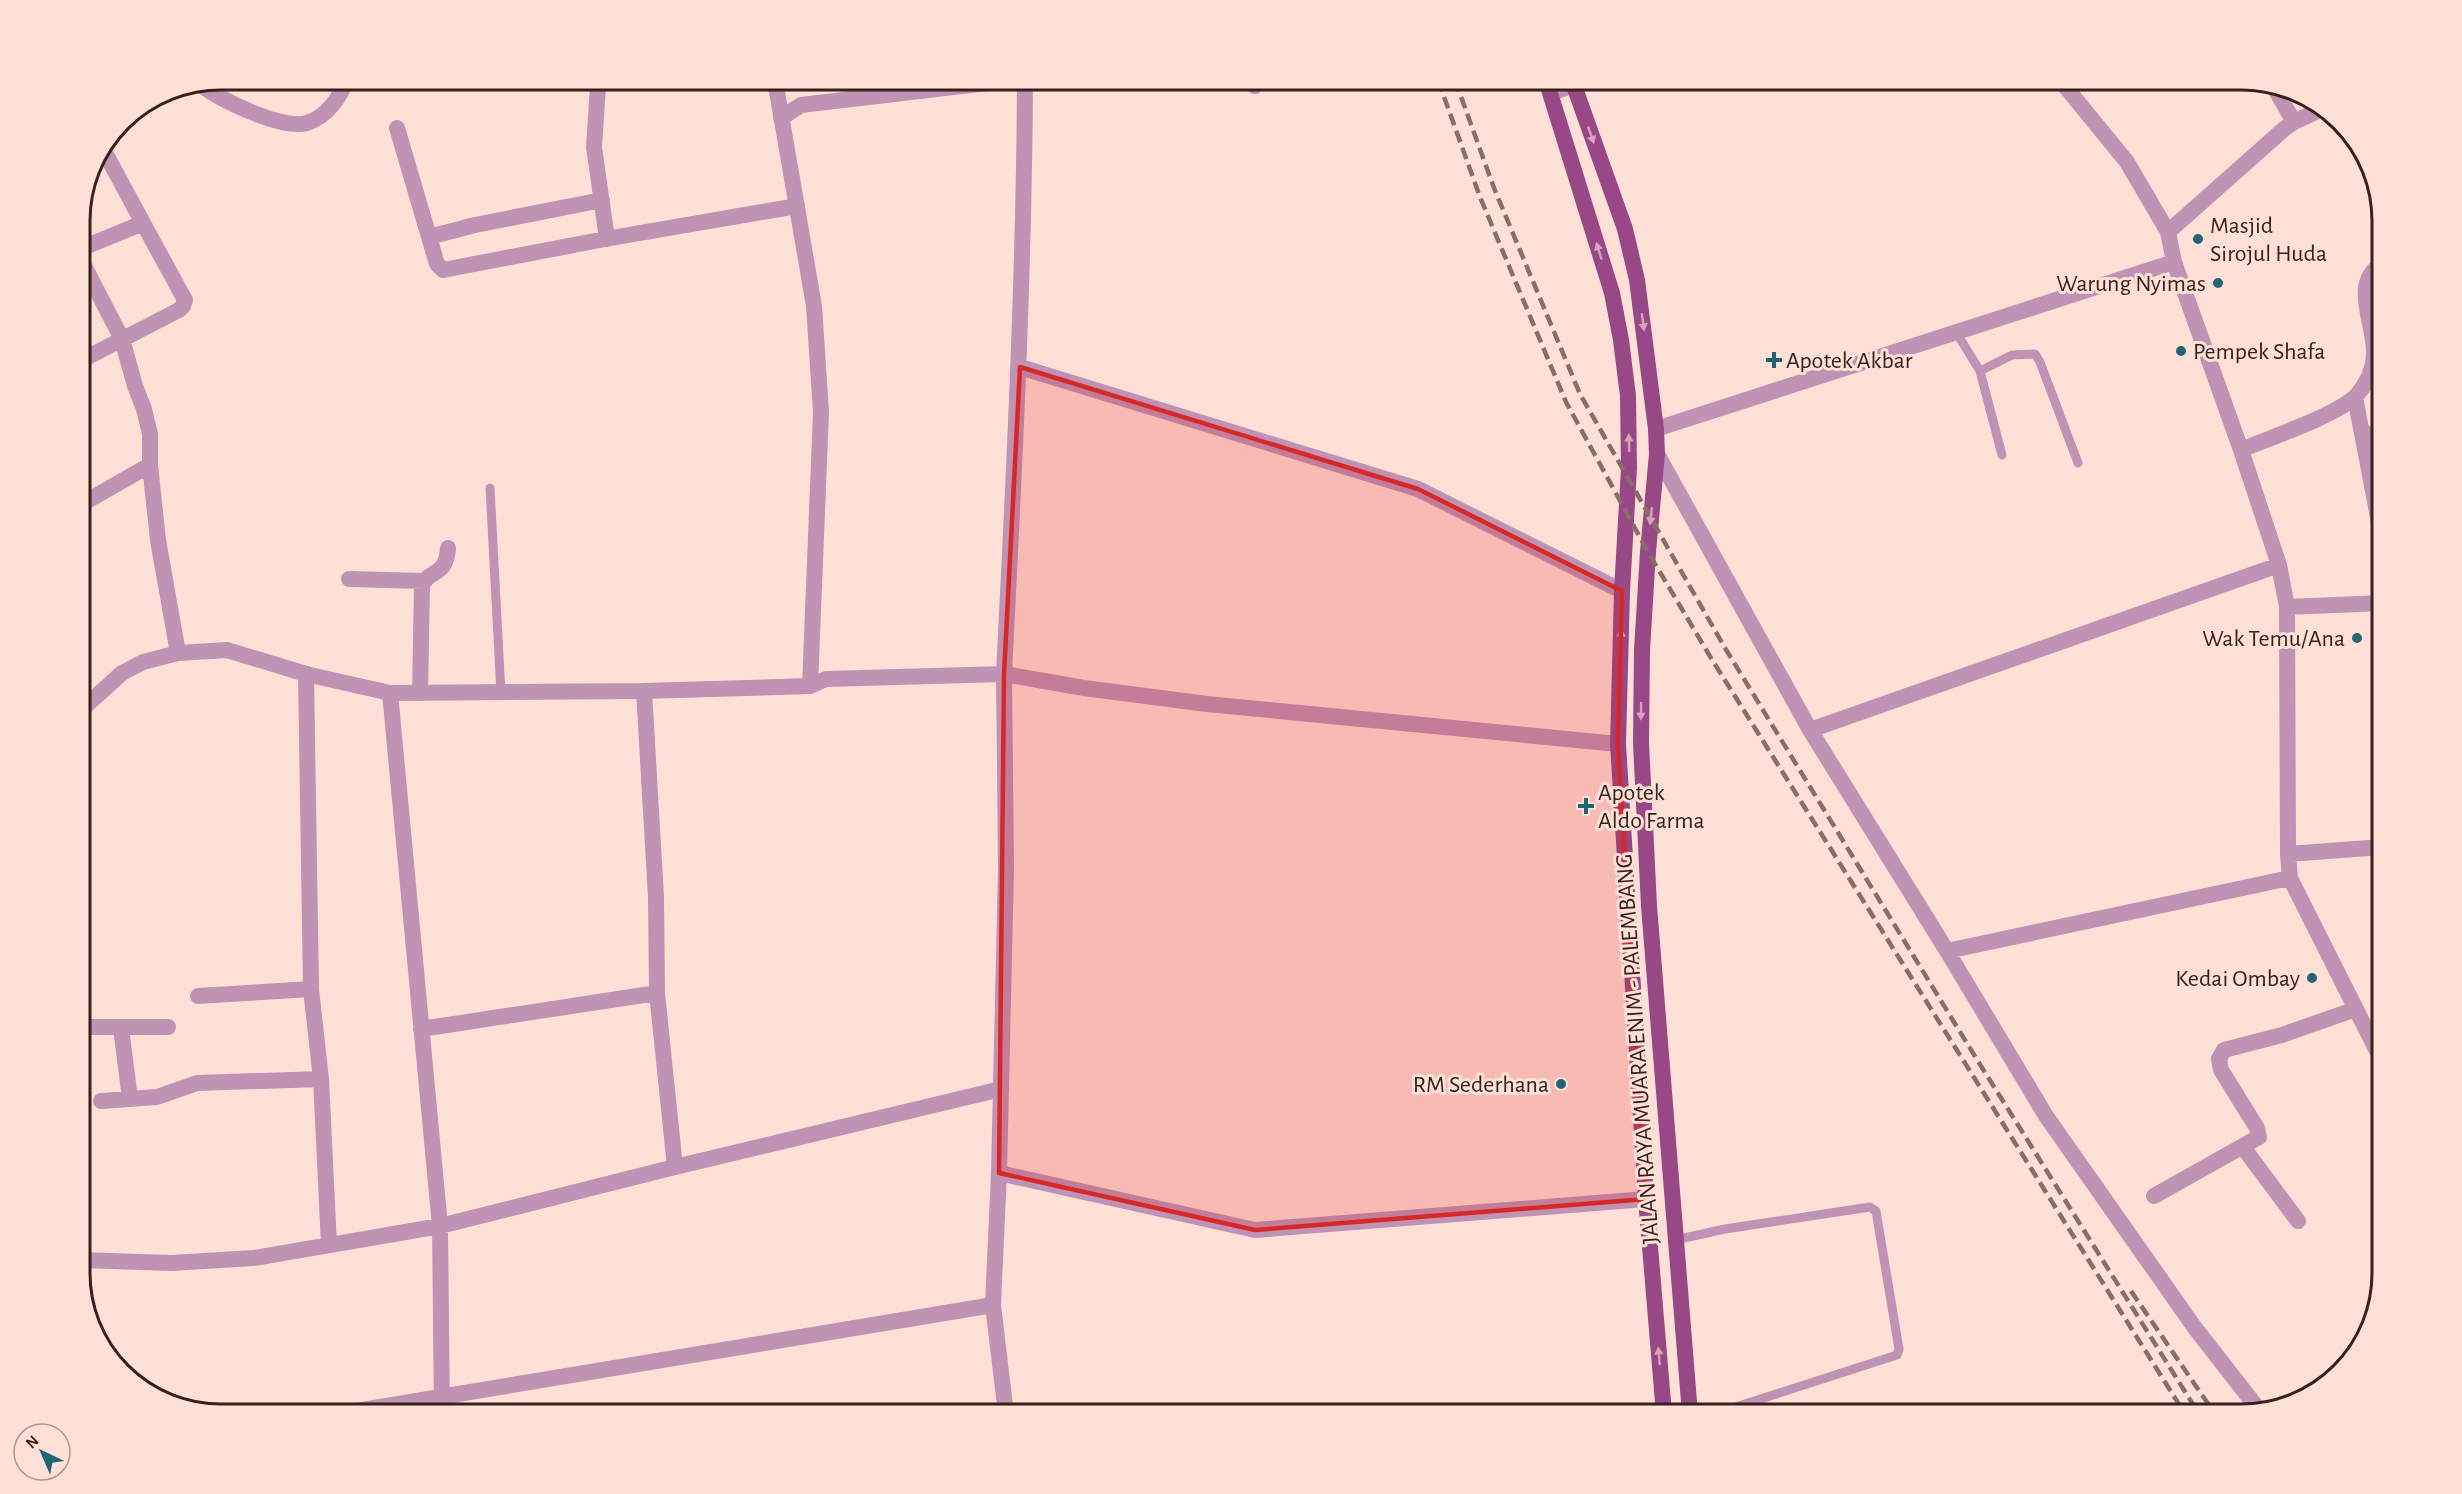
<svg xmlns="http://www.w3.org/2000/svg" width="2462" height="1494" viewBox="0 0 2462 1494" font-family="'Alegreya Sans',sans-serif">
<rect width="100%" height="100%" fill="#ffe0d7"/>
<g fill="none" stroke-linecap="round" stroke-linejoin="round">
<path stroke="#c093b4" stroke-width="9" d="M1956 332 1980 371 2012 355 2035 354 2040 362 2078 463
M1980 371 2002 455
M490 488 501 693
M1675 1240 1725 1229 1870 1207 1876 1211 1899 1349 1897 1355 1714 1414"/>
<path stroke="#c093b4" stroke-width="16" d="M594 80 598 86 594 147 607 239
M1254 80 1255 86
M2060 80 2127 162 2168 232 2174 262 2241 450 2279 565 2287 607 2288 854 2290 878 2382 1061
M200 84C219 100 283 130 307 123 326 117 341 97 346 80
M2275 89 2294 122
M1551 93 1589 80
M781 118 801 105 1013 80
M397 128 437 264 443 270 605 239 797 206
M103 149 143 223
M2168 232 2284 129 2294 122 2322 109
M429 237 475 225 602 200
M80 249 143 223 185 300 183 306 179 310 80 361
M80 258 122 339 135 386 144 409 150 434V465L158 540 178 653
M1020 367 1418 489 1622 591
M2355 397 2381 533
M1656 429 2174 262
M2363 435 2382 433
M2241 450C2269 438 2338 415 2357 395 2367 383 2374 369 2374 353 2375 324 2350 283 2382 264
M1657 454 1810 730 1947 951 2290 878
M80 505 150 465
M349 579 424 581
M2287 607 2382 603
M306 674 311 989 321 1079 329 1245
M1004 674C1014 476 1024 278 1025 80
M644 691 656 897 657 993 675 1167
M390 693 440 1226 442 1414
M420 693 422 586C429 568 446 578 448 548
M1810 730 2279 565
M2288 854 2382 847
M1947 951 2046 1116 2195 1328 2259 1410
M198 996 311 989
M80 1027H168
M121 1028 130 1099
M421 1029 657 993
M101 1101 157 1097 197 1083 321 1079
M2243 1147 2298 1221
M999 1173 1255 1230 1646 1199
M2154 1196 2259 1137 2257 1128 2221 1070 2219 1059 2224 1050 2282 1035 2356 1009
M80 1260 171 1263 254 1258 440 1226 675 1167 1001 1089
M338 1414 993 1305"/>
<path stroke="#c093b4" stroke-width="16" d="M775 80 814 306 821 412 810 686
M1004 674 1006 869 999 1173 993 1305 1006 1414
M80 711 122 673 143 662 178 653 227 650 306 674 390 693 644 691 810 686 826 679 1004 674 1084 688 1207 704 1618 744"/>
<path stroke="#984886" stroke-width="16" d="M1546 80 1612 293 1621 340 1628 396 1629 468 1622 591 1618 744 1646 1199 1664 1414
M1572 80 1625 229 1637 280 1656 429 1657 454 1648 552 1642 650 1641 743 1649 906 1690 1414"/>
<path stroke="#876f69" stroke-width="4.5" stroke-dasharray="12 6" stroke-linecap="butt" d="M1438 80 1480 197 1566 402 1648 552 1711 658 2185 1414
M1455 80 1494 188 1580 394 1725 648 1976 1058 2199 1414
M2131 1291 2215 1414"/>
</g>
<defs><path id="oneway-solid" d="M-6-.8H1V-3.2L6.5 0L1 3.2V.8H-6Z" transform="scale(1.5)"/></defs>
<g fill="#d6a3b7">
<use href="#oneway-solid" transform="translate(1591 135) rotate(71)"/>
<use href="#oneway-solid" transform="translate(1599 251) rotate(-107)"/>
<use href="#oneway-solid" transform="translate(1643 322) rotate(82)"/>
<use href="#oneway-solid" transform="translate(1629 443) rotate(-91)"/>
<use href="#oneway-solid" transform="translate(1651 516) rotate(96)"/>
<use href="#oneway-solid" transform="translate(1621 638) rotate(-88)"/>
<use href="#oneway-solid" transform="translate(1641 711) rotate(91)"/>
<use href="#oneway-solid" transform="translate(1659 1356) rotate(-95)"/>
</g>
<path fill="#d62828" fill-opacity="0.2" stroke="#d62828" stroke-width="4.5" stroke-linejoin="round" d="M1020 367 1418 489 1622 591 1618 744 1646 1199 1255 1230 999 1173 1004 674Z"/>
<g fill="#216677" stroke="#ffe0d7" stroke-width="2">
<circle cx="2198" cy="239" r="6"/>
<circle cx="2218" cy="283" r="6"/>
<circle cx="2181" cy="351" r="6"/>
<path d="M1771 351h6v6h6v6h-6v6h-6v-6h-6v-6h6z"/>
<circle cx="2357" cy="638" r="6"/>
<path d="M1583 797h6v6h6v6h-6v6h-6v-6h-6v-6h6z"/>
<circle cx="2312" cy="978" r="6"/>
<circle cx="1561" cy="1084" r="6"/>
</g>
<g text-anchor="middle" stroke-width="6" stroke-linejoin="round" paint-order="stroke">
<g font-size="24" fill="#35221d" stroke="#ffe0d7" text-anchor="start">
<text x="2210" y="233">Masjid<tspan x="2210" dy="28">Sirojul Huda</tspan></text>
<text x="2206" y="291" text-anchor="end">Warung Nyimas</text>
<text x="2193" y="359">Pempek Shafa</text>
<text x="1786" y="368">Apotek Akbar</text>
<text x="2345" y="646" text-anchor="end">Wak Temu/Ana</text>
<text x="1598" y="800">Apotek<tspan x="1598" dy="28">Aldo Farma</tspan></text>
<text x="2300" y="986" text-anchor="end">Kedai Ombay</text>
<text x="1549" y="1092" text-anchor="end">RM Sederhana</text>
</g>
<g font-size="24" fill="#35221d" stroke="#ffe0d7">
<text transform="translate(1637 1049) rotate(-94)" y="8">JALAN RAYA MUARA ENIM - PALEMBANG</text>
</g>
</g>
<path d="M0 0H2462V1494H0ZM221 90H2241A131 131 0 0 1 2372 221V1273A131 131 0 0 1 2241 1404H221A131 131 0 0 1 90 1273V221A131 131 0 0 1 221 90Z" fill="#ffe0d7" fill-rule="evenodd"/>
<path fill="none" stroke="#35221d" stroke-width="3" d="M221 90H2241A131 131 0 0 1 2372 221V1273A131 131 0 0 1 2241 1404H221A131 131 0 0 1 90 1273V221A131 131 0 0 1 221 90Z"/>
<g transform="translate(42 1452) rotate(316)"><circle r="28" fill="#ffe0d7" stroke="#ae948d" stroke-width="1.5"/>
<path d="M0-4.5L10 22L0 15L-10 22Z" fill="#216677"/>
<text y="-9" font-size="16" font-weight="bold" text-anchor="middle" fill="#35221d">N</text>
</g>
</svg>
